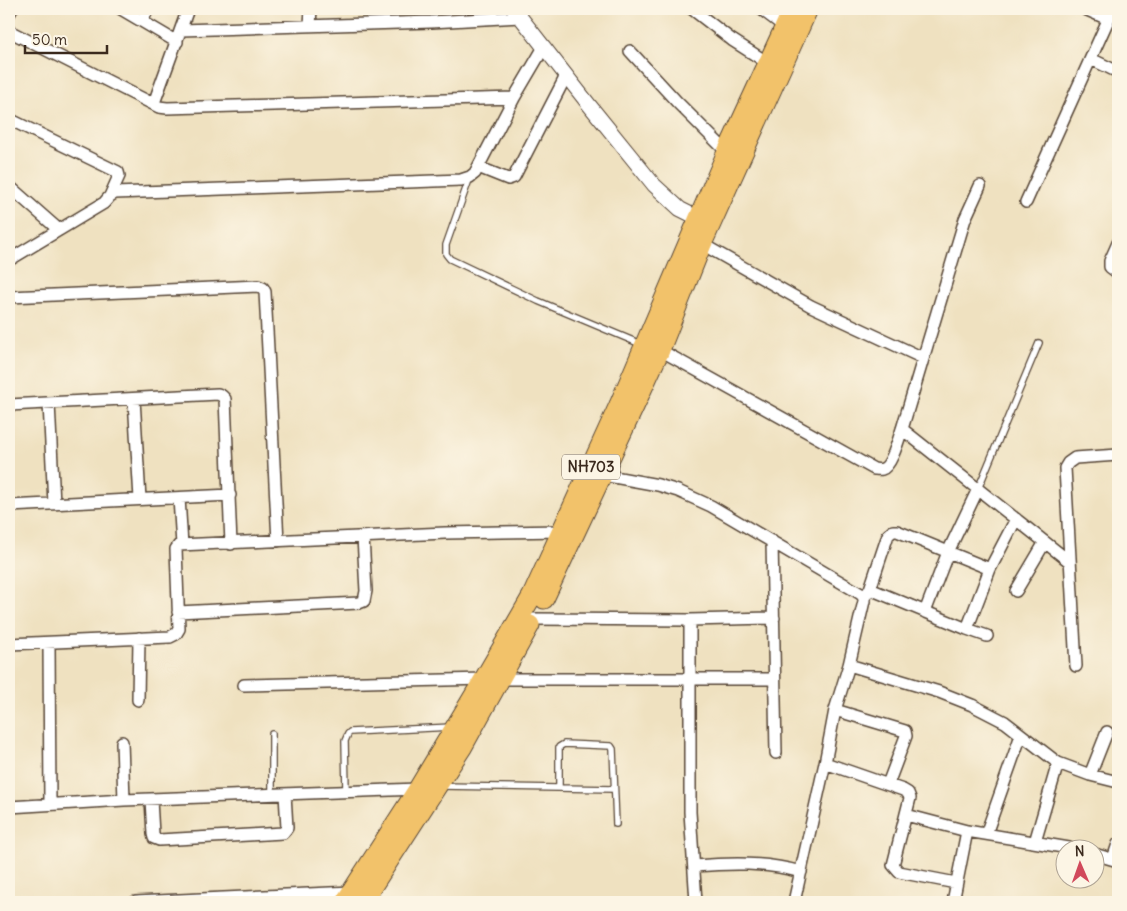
<svg xmlns="http://www.w3.org/2000/svg" width="1127" height="911" viewBox="0 0 1127 911" font-family="Delius,sans-serif">
<rect width="100%" height="100%" fill="#fcf5e5"/>
<filter id="ink" filterUnits="userSpaceOnUse"><feTurbulence type="fractalNoise" baseFrequency=".02" numOctaves="2"/><feDisplacementMap in="SourceGraphic" scale="10" xChannelSelector="R" yChannelSelector="G"/><feConvolveMatrix kernelMatrix="1 2 1 2 8 2 1 2 1" color-interpolation-filters="sRGB"/></filter>
<filter id="wash" filterUnits="userSpaceOnUse"><feTurbulence type="fractalNoise" baseFrequency=".0096" numOctaves="4" result="noise"/><feDisplacementMap in="SourceGraphic" scale="20" xChannelSelector="R" yChannelSelector="G"/><feGaussianBlur stdDeviation="1.12" result="paint"/><feColorMatrix in="noise" values="0 0 0 0 0 0 0 0 0 0 0 0 0 0 0 0 0 1.4 0 .05"/><feComposite in="paint" operator="in"/></filter>
<g filter="url(#wash)">
<rect width="100%" height="100%" fill="#efe1c0"/>
</g>
<g filter="url(#ink)">
<g fill="none" stroke-linecap="round" stroke-linejoin="round">
<g stroke="#564536" stroke-width="8">
<path id="service" d="M470 177 446 245V254L450 259 538 301 643 345
M978 489 1039 343
M272 734V794
M441 786 614 789
M559 788V747L564 744 611 746 613 749 616 824
M346 791 345 741 348 734 350 732 452 727"/>
</g>
<g stroke="#564536" stroke-width="14">
<path id="minor" d="M121 9 177 42
M692 9 732 40 768 63
M761 9 785 27
M1085 9 1108 19
M9 14 12 9
M142 21 148 9
M310 25 311 9
M181 30 431 22 521 17
M9 31 159 107 167 108 514 98
M630 51 677 102 727 152
M1091 59 1118 72
M154 103 188 9
M9 119 118 172 119 176 110 196
M478 167 508 179 514 177 566 76
M9 186 59 230
M1026 202 1113 9
M1118 243 1110 261V267L1118 273
M702 244 811 306 923 358
M9 260 104 203 110 196 115 193 461 180 470 177 475 173 514 98 544 47
M9 297 258 286 263 288 265 292 278 541
M660 350 874 469C875 469 881 470 882 469 891 467 899 438 902 429L965 219 980 186
M134 399 140 499
M49 403 54 504
M9 405 218 394 222 396 225 399 231 544
M902 429 1070 562
M603 475 658 485 678 491 711 506 861 594 864 598
M179 498 182 545
M9 506 230 495
M772 541 776 753
M870 589 967 629 987 636
M1016 591 1045 542
M178 612 359 603 364 601 366 591 363 537
M925 612 948 552 978 489
M533 619 690 620 774 618
M690 620V812L696 902
M967 629 990 569 1016 519
M49 643 50 804
M9 644 170 637 176 634 179 629 176 549 179 545 445 533 561 531 567 533
M849 665 939 692 972 705 1005 722 1058 763 1090 775 1118 782
M1076 666 1065 468 1068 463 1075 458 1118 455
M500 679H774
M244 685 484 679
M138 700 139 638
M835 710 905 731 906 736 888 784
M122 742 124 800
M825 763 903 790 908 793 910 798 893 865 899 872 956 883
M1090 775 1107 732
M151 800 153 834 154 838 159 840 283 833 287 828 285 794
M9 807 124 800 418 789
M906 815 967 831 1069 848
M986 834 1021 735
M1035 842 1058 763
M1094 854 1118 861
M1113 859 1118 844
M694 866C731 863 765 862 801 872
M135 902 352 892
M794 902 825 763 835 710 849 665 864 601V598L870 589 888 535 893 531H897L990 569
M953 902 967 831"/>
</g>
<g stroke="#564536" stroke-width="16">
<path id="tertiary" d="M514 9 590 106 654 185 680 209 706 222"/>
</g>
<g stroke="#564536" stroke-width="21">
<path id="trunk" d="M544 599 634 407 660 350 702 244 808 9
M345 902 418 789 484 679 532 596 619 405 727 152 793 9
M362 902 463 746 530 625"/>
</g>
<use href="#service" stroke="#fff" stroke-width="5.5"/>
<use href="#minor" stroke="#fff" stroke-width="11"/>
<use href="#tertiary" stroke="#fff" stroke-width="14"/>
<use href="#trunk" stroke="#f2c26a" stroke-width="19"/>
</g>
</g>
<g text-anchor="middle" stroke-width="5" stroke-linejoin="round" paint-order="stroke">
<rect fill="#fcf5e5" stroke="#75675a" stroke-width="1" x="562" y="454.5" width="58" height="25" rx="4"/>
<g font-size="15" font-weight="bold" fill="#3b2a1e">
<text x="591" y="472">NH703</text>
</g>
</g>
<rect width="1127" height="911" fill="none" stroke="#fcf5e5" stroke-width="30"/>
<g transform="translate(1080 864) rotate(358)"><circle r="24" fill="#fcf5e5" stroke="#afa495"/>
<path d="M0-4L9 19L0 12L-9 19Z" fill="#d1495b"/>
<text y="-8" font-size="14" font-weight="bold" text-anchor="middle" fill="#3b2a1e">N</text>
</g>
<path d="M25 45v8h82v-8" fill="none" stroke="#3b2a1e" stroke-width="2.5"/>
<text x="32" y="45" font-size="15" fill="#3b2a1e" stroke="#fcf5e5" stroke-width="4" paint-order="stroke">50 m</text>
</svg>
